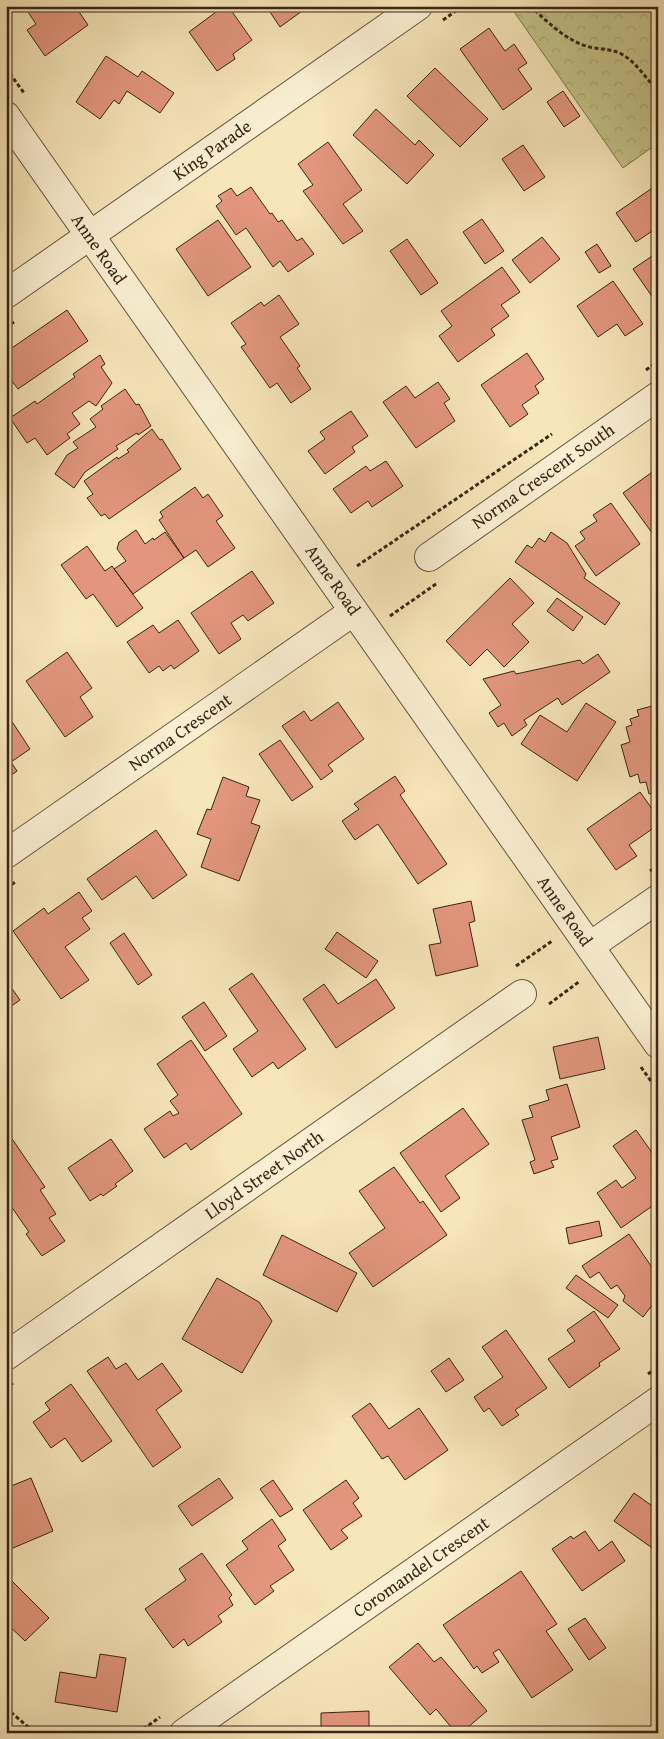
<svg xmlns="http://www.w3.org/2000/svg" width="664" height="1739" viewBox="0 0 664 1739" font-family="'Gentium Book Plus',serif">
<defs>
<pattern id="forest-crowns" width="20" height="18" patternUnits="userSpaceOnUse" patternTransform="scale(1.25)"><rect width="20" height="18" fill="#c4c38a"/><path d="M2 6a3 3 0 1 1 6 0M12 15a3 3 0 1 1 6 0" fill="none" stroke="#a9a776"/></pattern>
</defs>
<rect width="100%" height="100%" fill="#f7e6ba"/>
<filter id="stains"><feTurbulence type="fractalNoise" baseFrequency=".004" numOctaves="4"/><feColorMatrix values="0 0 0 0 .2 0 0 0 0 .09 0 0 0 0 .02 0 0 0 .5 -.17"/></filter>
<radialGradient id="worn" r=".72"><stop offset=".6" stop-color="#630" stop-opacity="0"/><stop offset="1" stop-color="#630" stop-opacity=".3"/></radialGradient>
<path fill="url(#forest-crowns)" stroke="#7e7450" d="M510 6H658V157L651 148 623 168Z"/>
<path fill="#e2967d" stroke="#382517" d="M33 6H75L88 25 45 56 27 30 36 24 28 12 34 8Z
M224 6H228L252 40 233 54 235 59 217 71 189 32Z
M266 6H309L280 27Z
M489 28 505 51 514 44 527 63 518 69 532 89 503 110 460 49Z
M106 56 138 77 142 71 174 93 160 113 127 91 119 104 114 100 100 119 76 102Z
M435 68 488 119 460 147 407 96Z
M563 91 580 116 564 127 547 102Z
M376 109 415 145 419 140 434 155 407 184 353 135Z
M328 142 362 190 343 204 363 231 343 244 303 191 313 185 298 164Z
M523 145 545 177 524 191 502 159Z
M658 184V227L636 242 616 213Z
M251 187 270 214 272 213 278 222 282 220 297 241 302 238 314 254 288 272 280 261 273 267 246 228 236 235 216 206 222 201 218 196 231 188 237 196Z
M482 219 504 251 485 264 463 232Z
M218 220 251 267 208 296 176 249Z
M542 237 560 259 530 283 512 260Z
M407 239 438 283 421 295 390 251Z
M597 244 611 266 599 273 585 252Z
M658 252V305L633 269Z
M502 267 520 292 501 305 509 316 491 329 495 335 458 362 439 336 452 326 441 311Z
M613 281 643 324 625 336 617 324 598 337 577 306Z
M279 295 299 324 280 337 300 366 297 368 311 389 291 403 277 383 270 388 241 347 246 344 231 323 261 302 264 306Z
M67 310 88 341 18 389 6 373V352Z
M527 353 544 379 535 386 539 393 522 405 528 414 510 427 481 385Z
M100 355 105 364 101 367 112 383 96 406 89 401 72 413 80 424 67 434 70 438 47 455 35 438 27 443 10 418 35 401 37 404 75 377 73 374Z
M438 382 450 399 444 403 455 421 416 448 383 402 406 386 415 398Z
M125 389 136 405 139 404 151 426 138 435 137 433 116 446 118 449 85 472 74 488 55 474 67 455 78 448 73 442 96 427 90 419 103 409 101 406Z
M351 411 368 436 352 447 355 452 325 474 308 451 325 439 320 432Z
M152 429 160 440 162 439 181 469 109 519 105 514 101 516 87 498 93 494 84 481 117 457 118 459 129 452 127 450Z
M386 461 403 486 372 507 368 501 351 513 333 489 366 466 370 471Z
M658 468V541L623 493Z
M195 487 203 498 208 494 223 516 216 521 235 548 208 567 196 550 184 558 159 520 163 517 160 512Z
M611 503 640 544 596 576 575 546 585 539 580 532 597 521 593 515Z
M136 530 145 544 153 538 154 540 165 532 184 558 133 594 114 569 126 561 117 549 119 542Z
M551 532 567 543 586 574 584 578 620 603 605 625 515 562 527 545 532 548 539 538 545 542Z
M87 546 105 571 112 566 143 608 117 627 93 594 86 599 61 565Z
M252 571 274 603 248 621 243 615 231 623 241 639 219 654 191 613Z
M510 578 534 603 512 624 529 642 504 667 487 649 470 666 446 641Z
M557 598 583 617 573 631 547 611Z
M178 620 199 651 174 669 171 665 163 671 159 666 149 673 127 642 153 625 159 633Z
M67 652 92 688 80 697 93 717 65 737 26 681Z
M598 654 610 672 562 705 558 698 524 720 527 725 512 736 504 723 498 727 489 713 501 705 483 679 514 671 516 674 580 660 583 664Z
M338 702 364 739 328 765 333 771 321 780 282 726 304 711 311 721Z
M586 703 616 722 577 781 521 744 540 715 567 732Z
M656 705 658 711 657 798 656 792 649 794 646 782 640 783 638 774 630 777 621 745 630 742 626 727 632 725 630 719 639 716 637 710Z
M11 720 30 749 11 762 17 771 6 779V723Z
M280 740 313 787 292 801 259 754Z
M395 776 405 791 400 795 447 864 418 884 378 824 355 840 342 821 359 809 354 804Z
M223 777 249 787 246 796 260 800 251 823 260 826 239 881 201 867 211 839 197 834 207 809 211 810Z
M640 792 658 817V825L629 845 637 856 616 870 587 829Z
M156 830 187 875 153 899 136 876 102 900 87 879Z
M79 892 92 911 82 918 90 929 65 947 89 980 61 999 13 931 44 908 48 914Z
M471 901 475 921 469 923 478 966 436 976 429 945 441 943 433 909Z
M337 932 378 961 366 978 325 949Z
M124 933 152 975 138 985 110 943Z
M252 973 306 1049 278 1069 273 1062 252 1077 233 1049 258 1031 229 989Z
M376 979 395 1008 336 1048 303 999 324 984 338 1004Z
M6 980 20 1000 6 1010Z
M204 1002 227 1036 205 1051 182 1017Z
M598 1037 605 1069 560 1079 553 1047Z
M191 1040 242 1114 191 1150 186 1143 164 1158 144 1129 170 1111 173 1116 179 1113 170 1101 178 1095 157 1064Z
M567 1084 580 1127 551 1137 558 1159 551 1161 554 1167 534 1174 530 1162 535 1160 522 1120 533 1117 529 1106 549 1100 546 1090Z
M463 1108 489 1144 445 1176 460 1198 441 1212 400 1153Z
M6 1130 45 1187 40 1190 56 1214 49 1218 65 1241 42 1256 26 1234 29 1232 6 1199Z
M636 1130 658 1161V1202L621 1228 597 1193 616 1180 622 1188 636 1178 613 1146Z
M111 1139 133 1171 115 1184 117 1186 103 1196 101 1194 90 1201 68 1168Z
M394 1167 420 1203 423 1201 447 1235 373 1287 349 1253 385 1228 359 1191Z
M599 1221 602 1236 569 1244 566 1228Z
M629 1234 658 1276V1306L656 1307 653 1304 643 1317 623 1301 625 1296 617 1285 611 1289 599 1272 590 1278 582 1266Z
M282 1235 357 1273 337 1312 263 1275Z
M6 1266 12 1274 6 1279Z
M576 1275 618 1305 608 1318 566 1288Z
M217 1278 259 1302 272 1321 242 1373 182 1339Z
M594 1311 620 1349 599 1363 600 1366 569 1388 548 1359 575 1341 567 1330Z
M506 1330 547 1388 515 1410 519 1415 502 1426 489 1408 484 1412 474 1397 503 1377 482 1347Z
M108 1357 116 1369 126 1363 138 1380 162 1363 182 1391 156 1410 181 1447 153 1467 87 1371Z
M449 1358 464 1380 446 1392 431 1371Z
M71 1384 112 1441 82 1462 65 1438 51 1448 33 1422 50 1410 45 1403Z
M370 1403 389 1429 419 1408 448 1450 405 1480 388 1456 382 1459 352 1416Z
M31 1478 53 1531 6 1551V1488Z
M219 1478 233 1498 192 1526 178 1506Z
M273 1480 293 1509 280 1517 260 1489Z
M346 1480 359 1498 353 1503 362 1516 341 1530 348 1538 331 1550 303 1510Z
M634 1493 658 1510V1552L614 1521Z
M272 1519 286 1540 278 1546 294 1570 270 1586 274 1591 255 1605 226 1565 248 1549 242 1541Z
M585 1531 599 1551 612 1541 625 1561 582 1591 552 1549 571 1536 573 1539Z
M202 1553 232 1595 229 1598 233 1605 218 1616 222 1622 188 1646 184 1639 173 1648 145 1609 186 1580 179 1569Z
M521 1571 557 1624 546 1631 573 1670 532 1698 499 1649 493 1653 499 1662 482 1673 477 1666 474 1669 443 1625Z
M11 1580 49 1618 25 1641 6 1623V1585Z
M585 1618 606 1648 589 1660 568 1629Z
M418 1643 434 1662 441 1657 487 1711 461 1733H456L436 1709 430 1715 389 1667Z
M100 1654 126 1658 117 1712 55 1702 60 1672 96 1678Z
M369 1711V1733H321V1713Z"/>
<g fill="none" stroke-linecap="round" stroke-linejoin="round">
<g stroke="#685540" stroke-width="30">
<path id="minor" d="M6 116 658 1044
M6 294 418 6
M429 557 658 396
M6 854 354 611
M590 946 658 899
M6 1356 522 994
M184 1733 658 1401"/>
</g>
<path stroke="#382517" stroke-width="3" stroke-dasharray="4 2.5" stroke-linecap="butt" d="M530 6C547 21 564 39 586 46 599 50 612 48 623 55 637 63 647 80 658 91
M443 20 463 6
M6 68 24 93
M6 327 14 322
M646 370 658 361
M357 566 552 434
M390 616 436 584
M650 871 658 866
M6 888 17 881
M516 966 552 941
M549 1004 580 981
M641 1067 658 1091
M648 1374 658 1367
M6 1388 13 1383
M6 1708 35 1733
M138 1733 160 1717"/>
<use href="#minor" stroke="#faefd2" stroke-width="28"/>
</g>
<g text-anchor="middle" stroke-width="4" stroke-linejoin="round" paint-order="stroke">
<g font-size="18" fill="#382517" stroke="#faefd2">
<text transform="translate(212 150) rotate(-35)" y="6">King Parade</text>
<text transform="translate(99 249) rotate(55)" y="6">Anne Road</text>
<text transform="translate(543 476) rotate(-35)" y="6">Norma Crescent South</text>
<text transform="translate(333 580) rotate(55)" y="6">Anne Road</text>
<text transform="translate(180 732) rotate(-35)" y="6">Norma Crescent</text>
<text transform="translate(565 911) rotate(55)" y="6">Anne Road</text>
<text transform="translate(264 1175) rotate(-35)" y="6">Lloyd Street North</text>
<text transform="translate(421 1567) rotate(-35)" y="6">Coromandel Crescent</text>
</g>
</g>
<rect width="664" height="1739" fill="none" stroke="#f7e6ba" stroke-width="25"/>
<rect x="8" y="8" width="649" height="1724" fill="none" stroke="#382517" stroke-width="2.5"/>
<rect x="12" y="12" width="639" height="1714" fill="none" stroke="#382517"/>
<rect width="100%" height="100%" filter="url(#stains)"/>
<rect width="100%" height="100%" fill="url(#worn)"/>
</svg>
